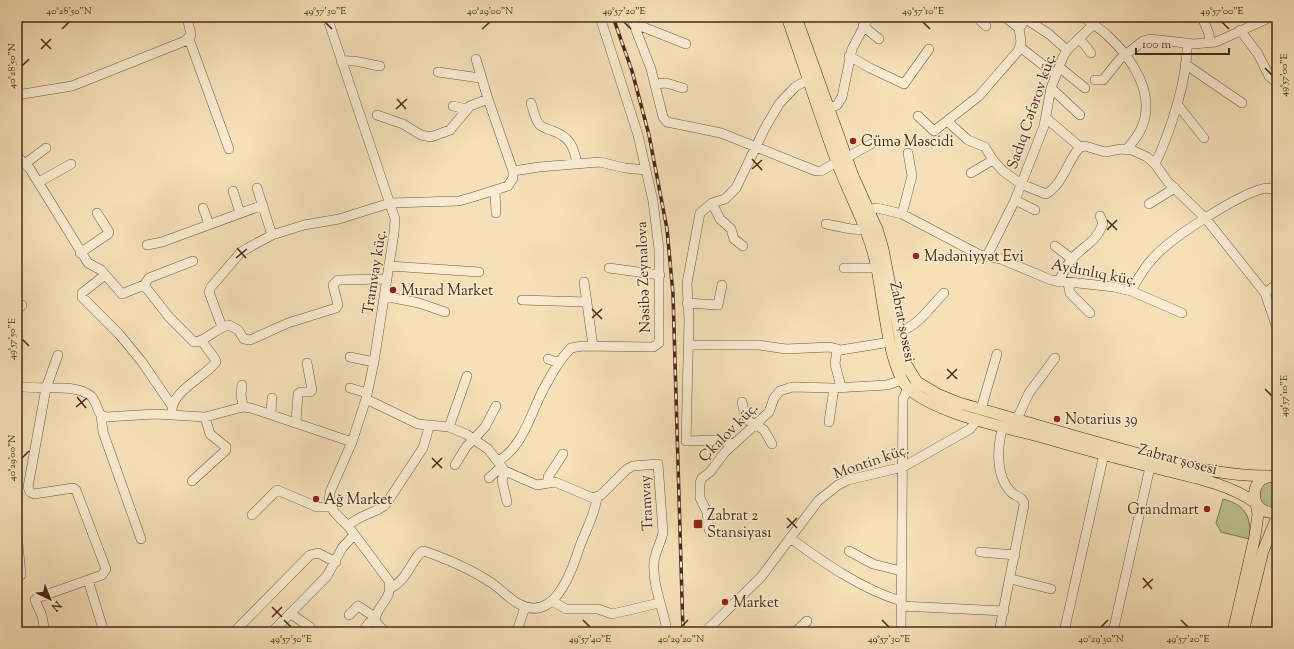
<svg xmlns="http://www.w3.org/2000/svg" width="1294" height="649" viewBox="0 0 1294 649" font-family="'Sorts Mill Goudy',serif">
<rect width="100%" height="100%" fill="#f5e0b8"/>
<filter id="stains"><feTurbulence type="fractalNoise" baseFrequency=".005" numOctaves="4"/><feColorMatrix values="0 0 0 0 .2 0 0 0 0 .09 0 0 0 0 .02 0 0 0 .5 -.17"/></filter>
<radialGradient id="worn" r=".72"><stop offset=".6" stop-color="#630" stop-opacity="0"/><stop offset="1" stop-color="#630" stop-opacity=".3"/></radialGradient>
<path fill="#bcc28f" stroke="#827554" d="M1269 481 1277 482V508L1272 509 1260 503 1259 490 1263 484Z
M1223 499C1245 505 1252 516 1249 539L1221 532 1216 523Z"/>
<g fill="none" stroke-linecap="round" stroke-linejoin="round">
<g stroke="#745640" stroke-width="10">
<path id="minor" d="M327 17 395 219 394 233 374 362 366 399 352 442 330 492 329 502 334 512 348 526 389 581C393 600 377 604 375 620L379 626 386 632
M631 17 651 69 663 117 667 122 721 133 816 171H821L837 162
M977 17 986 26
M1005 17 1019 28
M1084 17C1092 24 1101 29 1108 36 1132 58 1157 95 1141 129 1138 136 1132 143 1127 149
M1202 17 1209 34 1210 42
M1026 19 1049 34 1067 50
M863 26 879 39
M635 27H643L686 44
M1240 30 1258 54 1269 76 1277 83
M1079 38 1091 53
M189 39 229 149
M1020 47 1056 75
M849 56 870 68 904 84 929 49
M476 59 488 99 513 171
M341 61C358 59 365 64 380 66
M1185 64 1242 103
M1059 67 1085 88
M438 72 480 78
M1095 80H1103L1120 59 1143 41 1150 39 1194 44 1216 42 1271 17
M655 84 666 83 683 88
M1051 88 1080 115
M17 95 72 86 185 41 191 35 187 17
M531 103C533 109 535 119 539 124 542 128 548 129 553 131 570 137 574 147 577 164
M1177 104 1204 138
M453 106 466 109
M829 108 837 105 842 97 852 49 869 17
M377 115 403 124 421 135 431 137 450 130 470 106 488 99
M918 116 934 131 979 96 1018 51 1021 42 1019 28 1027 17
M1046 118 1080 147 1085 146 1105 152 1121 149 1132 150 1147 157 1155 164 1168 182 1206 219 1265 293 1277 328
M947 121 968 140 985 147 993 160 1003 171 1021 184 1046 194C1064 183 1067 161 1080 147
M17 156 30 169 88 263 101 270 122 294 144 285 169 317 194 342C205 342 216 328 229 325L238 330 244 339 250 340 288 323 336 308 338 305 333 285 338 280 387 279
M846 158 871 144
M26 163 46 148
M1155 164C1170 133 1188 78 1187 43
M971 173 993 160
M39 182 71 164
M257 188 272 235
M233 191 240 213
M495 191 496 213
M1015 200 1035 210
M712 203 720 219 731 229 734 239 743 246
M1149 204 1175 188
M203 208 209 224
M868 210 877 208 902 214 980 255 1001 259 1051 280 1114 287 1131 291 1182 313
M902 214 912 176 908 153
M826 224 851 229 867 230
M147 245 162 242 263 205
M1055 246 1072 259
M80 253 108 234 109 232 97 213
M987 256 1015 200 1044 126 1051 88 1063 57 1067 50 1093 25
M389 266 479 272
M609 268 660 275
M844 268H877
M105 275 82 293V297L119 334 142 362 172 406
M584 282 593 346
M1058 282C1062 275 1066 267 1071 260 1083 245 1096 244 1103 223L1100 216
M1068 283 1070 293 1090 313
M144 285 149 278 193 261
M1131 291C1138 278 1145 266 1155 256 1174 236 1236 196 1262 189 1267 187 1272 189 1277 191
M1265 293 1277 284
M384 296 419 303 445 312
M522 300 587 302
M687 303 718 305 722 285
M17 310 22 305
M222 327 209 292 211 287 241 252 248 248 272 235 304 225 339 219 390 203 459 201 473 197 508 186 513 178V171L539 167 600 162 625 168 646 170
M898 332C918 327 930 307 944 293
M688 345H759L786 349 830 347 841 350 890 342
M837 350 835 364 841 387
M350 357 374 362
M548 359 559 363
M242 385 241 395 243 407
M17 386C38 391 73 382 91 396 96 401 97 410 101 415L106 417 155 414 205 417 243 407 251 408 352 442
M350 388 367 393
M366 399 418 424 449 427 466 434 488 449 505 471 537 485 555 482 593 498 601 495 627 469 633 466 658 464 663 532C661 543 655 552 654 562 652 586 664 609 667 632
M742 402 745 415 749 421 764 430 772 444
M981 409 997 354
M172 412C171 391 205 377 216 362L215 359 201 340
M271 413 272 398
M101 415 103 432 141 539
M1017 419 1029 393 1055 358
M296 422 298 394 301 392H310L312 390 307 363
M829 422 834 388
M449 427 467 376
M734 444 719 440 686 441 689 320 687 283 700 213 712 203 725 199 736 188 765 128 779 104 795 87 809 79
M498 461C522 448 531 414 542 392 550 377 559 360 571 348L582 346 653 347 659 343V249L653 201 638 135 600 17
M455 465 466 447 485 427 496 406
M505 471 502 480 507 502
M489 478 501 467
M192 481 226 450V447L210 434 205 417
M548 482V477L563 454
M252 515 277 490 317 507H331
M348 526C361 513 376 514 386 504L423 448 429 427
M709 530 707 512 700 498V483L702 478 710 472 725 452 769 412 774 398 780 391 792 387 834 388 887 385 902 380
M17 534 21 575
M790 538C823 562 861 589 901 601
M849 551 873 564 901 571
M980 552 1015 555
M1011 579 1051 589
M88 580 104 632
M390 588C409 580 414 553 424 551 447 559 469 568 490 582 500 588 508 598 519 604 552 622 569 578 577 555 582 536 595 517 597 497
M552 601 566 609H598L612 614 659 603
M901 606 1004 611
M291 614 310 627
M349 615 358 606 375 617
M45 632 42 616 35 600 37 598 102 575 106 569 76 490 73 488 34 494 30 492 28 487 46 388 58 355
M234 632 310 555 318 553 336 562
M272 632 327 576 342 548 354 535
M362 632 369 623 375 620
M514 632 518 628 525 607
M705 632 761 577 818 501 838 485 848 480 903 467 970 429 978 419
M795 632 807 621
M901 632 903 399 908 388
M999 632 1024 505C1024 497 1017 497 1012 493 995 477 997 447 1003 426
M1064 632 1104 454
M1113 632 1150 467"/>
</g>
<g stroke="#492818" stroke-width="12">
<path id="major" d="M787 17C804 65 819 114 837 162 850 198 870 230 877 269 883 297 889 371 909 389 941 416 1008 427 1049 439 1083 449 1117 458 1152 467 1187 476 1226 482 1256 503L1258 514 1255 536 1233 632
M796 17 853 176 877 229 883 249 905 363 917 382 937 394 959 403C1020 420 1081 439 1143 455 1188 466 1222 476 1269 476
M1277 477C1248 471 1246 517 1277 512
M1243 632 1263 551 1277 517"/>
</g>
<use href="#minor" stroke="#f8ebd1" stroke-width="9"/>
<use href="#major" stroke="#f5e0b8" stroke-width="11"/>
<g stroke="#492818" stroke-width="3.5">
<path id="rail" d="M613 17 632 71 649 135 667 229 673 294 683 632"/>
</g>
<use href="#rail" stroke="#f8ebd1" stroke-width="2" stroke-dasharray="6" stroke-linecap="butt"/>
</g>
<path fill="none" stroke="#492818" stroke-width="1.5" d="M325 22 332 29M624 22 631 29M923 22 930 29M1222 22 1229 29M62 29 69 22M482 29 490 22M41 39 51 49M41 49 51 39M22 66 29 59M1265 68 1272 75M397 99 406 109M396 109 407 99M752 159 762 170M752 169 762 160M1107 220 1117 230M1107 230 1117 220M237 248 246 258M236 258 247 249M592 309 602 319M592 318 602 309M22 339 29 346M947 369 957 379M947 379 957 369M1265 389 1272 396M77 397 86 408M76 407 87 398M22 458 29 451M432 458 442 468M432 468 442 458M787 518 797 528M787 528 797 518M1143 578 1152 589M1143 588 1153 579M272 607 282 617M272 617 282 607M284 620 291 627M583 620 590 627M882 620 889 627M1181 620 1188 627M681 627 688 620M1101 627 1108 620"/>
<g fill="#8f2418" stroke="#f8ebd1" stroke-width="1.5">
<circle cx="853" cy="141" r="4"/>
<circle cx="916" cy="256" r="4"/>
<circle cx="393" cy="290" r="4"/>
<circle cx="1057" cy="419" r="4"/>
<circle cx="316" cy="499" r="4"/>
<circle cx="1207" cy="509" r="4"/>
<rect x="693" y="519" width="10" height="10" rx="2"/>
<circle cx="725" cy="602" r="4"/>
</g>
<g text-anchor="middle" stroke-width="3" stroke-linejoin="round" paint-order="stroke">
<g font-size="15" fill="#492818" stroke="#f8ebd1">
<text transform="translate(1031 111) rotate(-71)" y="5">Sadıq Cəfərov küç.</text>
<text transform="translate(374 272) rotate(-81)" y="5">Tramvay küç.</text>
<text transform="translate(1094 272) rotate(11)" y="5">Aydınlıq küç.</text>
<text transform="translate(643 277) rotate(-92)" y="5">Nəsibə Zeynalova</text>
<text transform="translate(903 322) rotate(79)" y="5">Zabrat şosesi</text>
<text transform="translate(728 432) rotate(-45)" y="5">Çkalov küç.</text>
<text transform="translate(1178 459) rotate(15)" y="5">Zabrat şosesi</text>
<text transform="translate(871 461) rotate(-19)" y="5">Montin küç.</text>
<text transform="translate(646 503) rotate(-93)" y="5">Tramvay</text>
</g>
<g font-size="15" fill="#492818" stroke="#f8ebd1" text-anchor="start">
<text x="861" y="146">Cümə Məscidi</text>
<text x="924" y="261">Mədəniyyət Evi</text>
<text x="401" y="295">Murad Market</text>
<text x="1065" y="424">Notarius 39</text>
<text x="324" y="504">Ağ Market</text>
<text x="1199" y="514" text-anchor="end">Grandmart</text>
<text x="707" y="520">Zabrat 2<tspan x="707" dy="17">Stansiyası</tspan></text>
<text x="733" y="607">Market</text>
</g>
</g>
<rect width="1294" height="649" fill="none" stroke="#f5e0b8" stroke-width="44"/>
<g transform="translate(50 599) rotate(137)" stroke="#f8ebd1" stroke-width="3" paint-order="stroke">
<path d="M0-3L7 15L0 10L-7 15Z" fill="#492818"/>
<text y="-6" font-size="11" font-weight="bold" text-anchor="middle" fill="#492818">N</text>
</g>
<path d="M1136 48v6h93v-6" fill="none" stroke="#492818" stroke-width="2"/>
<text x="1142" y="48" font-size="12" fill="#492818" stroke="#f8ebd1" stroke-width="3" paint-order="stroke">100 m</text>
<rect x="22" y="22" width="1250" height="605" fill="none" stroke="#492818" stroke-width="1.5"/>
<g font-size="10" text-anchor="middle" fill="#492818">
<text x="69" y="14">40°28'50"N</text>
<text x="325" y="14">49°57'30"E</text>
<text x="490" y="14">40°29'00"N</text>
<text x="624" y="14">49°57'20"E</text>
<text x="923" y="14">49°57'10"E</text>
<text x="1222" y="14">49°57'00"E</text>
<text transform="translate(11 66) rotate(-90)" y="4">40°28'50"N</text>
<text transform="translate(1283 75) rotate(-90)" y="4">49°57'00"E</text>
<text transform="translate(11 339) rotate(-90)" y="4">49°57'50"E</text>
<text transform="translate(1283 396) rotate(-90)" y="4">49°57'10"E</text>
<text transform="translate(11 458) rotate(-90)" y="4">40°29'00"N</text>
<text x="291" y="642">49°57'50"E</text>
<text x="590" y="642">49°57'40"E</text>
<text x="681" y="642">40°29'20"N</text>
<text x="889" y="642">49°57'30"E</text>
<text x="1101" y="642">40°29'30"N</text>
<text x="1188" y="642">49°57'20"E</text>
</g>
<rect width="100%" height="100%" filter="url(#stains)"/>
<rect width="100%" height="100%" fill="url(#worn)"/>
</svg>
